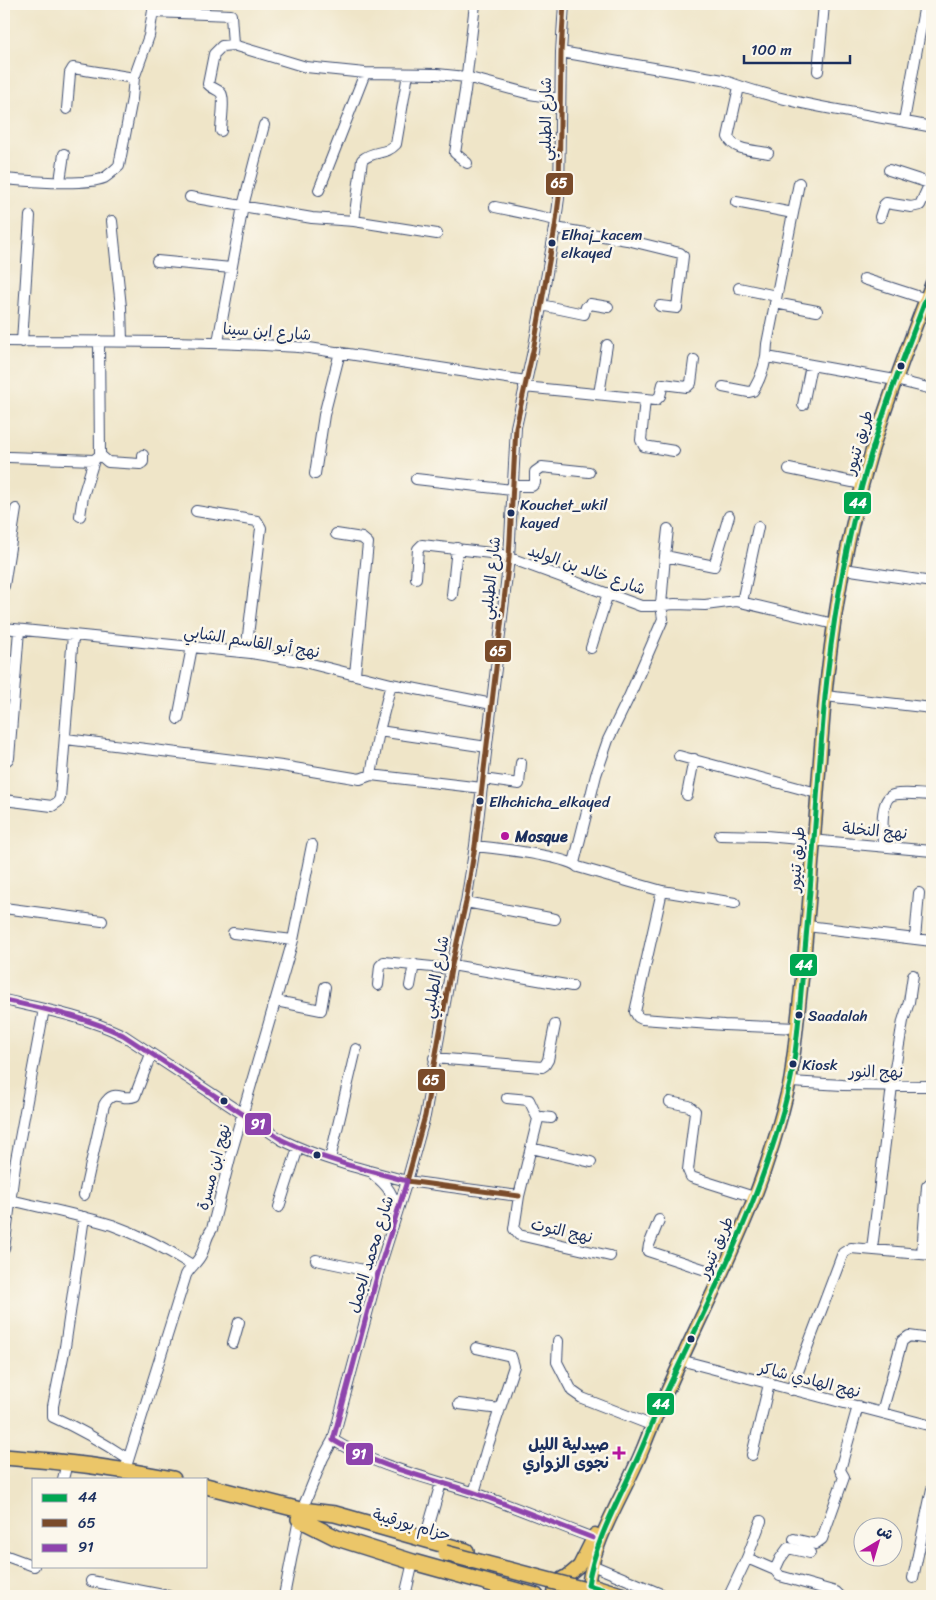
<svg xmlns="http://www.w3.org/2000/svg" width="936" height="1600" viewBox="0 0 936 1600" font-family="Sriracha,'Playpen Sans Arabic',sans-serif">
<rect width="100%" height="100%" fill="#fbf7ec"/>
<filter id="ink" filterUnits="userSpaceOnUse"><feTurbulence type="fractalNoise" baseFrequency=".02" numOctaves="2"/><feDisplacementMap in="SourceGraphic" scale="10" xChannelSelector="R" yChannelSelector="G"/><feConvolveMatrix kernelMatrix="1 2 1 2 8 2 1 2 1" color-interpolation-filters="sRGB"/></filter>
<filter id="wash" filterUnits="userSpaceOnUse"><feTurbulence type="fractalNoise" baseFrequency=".0096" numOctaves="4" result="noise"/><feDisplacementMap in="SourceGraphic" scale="20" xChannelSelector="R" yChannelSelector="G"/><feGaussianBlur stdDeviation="1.12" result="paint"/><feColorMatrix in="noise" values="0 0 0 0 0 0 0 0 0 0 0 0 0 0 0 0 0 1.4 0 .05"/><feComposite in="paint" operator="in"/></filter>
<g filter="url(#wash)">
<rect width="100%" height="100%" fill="#efe5c8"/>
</g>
<g filter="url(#ink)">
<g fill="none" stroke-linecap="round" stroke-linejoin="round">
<g stroke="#3b4a6e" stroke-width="12">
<path id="minor" d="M153 12 231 15 233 45
M561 52 723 80C789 106 863 113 932 127
M818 71 824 4
M739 87 728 137C734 151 755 150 768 153
M67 109 70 73 73 68 134 78
M904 121 925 4
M221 131C221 124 225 98 221 93 218 89 212 89 208 84L214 54 222 46 233 45 306 67 365 73 437 74 466 77 530 94 560 99
M467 163 455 153 465 91 475 4
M889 170 932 184
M4 179C26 181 85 186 104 178 109 175 114 170 119 166L132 99 134 78 149 36 154 4
M60 181 64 154
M319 190 365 73
M190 197 312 218 354 221 437 234
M736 202 793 213
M495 207 556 220
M880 217 884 205 886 203 911 207 920 205 930 183
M112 221 121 307 122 341
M354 221 362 160C375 149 385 156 396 144L408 74
M555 228 627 240 680 253 683 256 677 308 660 306
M157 261 231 268
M864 279 926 299
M739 288 776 296
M775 303 817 311
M541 305 584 314 586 307 590 304 608 307
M4 341C106 342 207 340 309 348L526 381
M99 341 100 455 108 462 140 464 143 462V455
M22 342 30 216
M218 342 243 206 264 125
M767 357 895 380 932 389
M524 387 656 400 660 396 663 384 687 387 691 383 694 360
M723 387 749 392 753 391C762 376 767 361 767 344L799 183
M599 394 607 345
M645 399 641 440 644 446 674 451
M803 405 811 365
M9 457 94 460 100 455
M789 469 862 484
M315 474 324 415 340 352
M416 479 512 490
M512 486H532L535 483V472L542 467 589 472
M196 511 257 521 261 528 246 652
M80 516 83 496 94 460
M336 534 362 538 368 543 355 674
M665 556 668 529
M844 569 932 582
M416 578 418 549 422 545 499 554 641 606H652L675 604 705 605 736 601 834 624
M4 586 16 509
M452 595 457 548
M742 602 758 527
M4 628 251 653 300 661 391 684 492 704
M591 648 608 593
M825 696 932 708
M178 719 192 647
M379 731 487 747
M66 739 282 766 360 779 371 775 482 788
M679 756 817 793
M4 761 7 760 9 758 19 630
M371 775 379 731 391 684
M483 779 519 784 521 763
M687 795 694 759
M4 800 52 806 58 802 60 798 73 635
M720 835 766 836 932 851
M475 846C495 848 566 856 578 867L662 891 735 903
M883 846C883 834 879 799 893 795 905 792 920 795 932 795
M574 863 596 775 608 740 629 697 663 619 661 605 665 556 714 566 729 516
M662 891 635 1012 638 1017 642 1019 724 1025 797 1028
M466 902 555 919
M4 908 102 921
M807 926 932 941
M233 933 293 940
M915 939 919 893
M452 965 572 986
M378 985 380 966 384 962 451 969
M410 986 414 964
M4 1000C44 1009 86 1017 123 1035L282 1140C321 1159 365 1170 407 1181L378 1273 333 1440C375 1466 425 1477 472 1492 513 1506 553 1523 593 1538
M276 1001 321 1010 325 987
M434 1058 542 1067 545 1065 548 1060 555 1025
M790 1082 843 1085 932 1086
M507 1098 529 1100 538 1119 519 1196 514 1229 519 1235 610 1256
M670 1102 689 1106 695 1111 688 1170 691 1177 754 1197
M538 1119 542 1117 551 1118
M531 1148 591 1162
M330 1159 356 1049
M374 1175C387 1185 395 1195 395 1212
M84 1195 104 1105C114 1087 122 1102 135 1096L151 1054
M519 1196 407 1181 425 1116 451 969 466 902 475 846 509 558 516 427 534 346 555 228 559 198 561 52 564 4
M10 1200C44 1208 79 1215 112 1225 140 1235 167 1249 192 1265
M279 1207 298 1148
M84 1217 65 1347 53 1406V1417C80 1429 104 1443 128 1459
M659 1220 649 1245 648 1251 721 1275
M4 1249 15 1165 44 1009
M872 1249 892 1086 903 1021 909 1002 913 975
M922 1254 927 1186 932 1181
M316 1260 378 1273
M558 1341 557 1362 572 1391 582 1398 651 1425
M233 1343 239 1322
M680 1360 932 1426
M791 1390 843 1253 851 1248 932 1255
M459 1404 500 1409
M882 1412 902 1341 909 1336 930 1339 932 1337
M752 1455 769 1384
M125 1470 186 1275C190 1267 197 1263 201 1255 206 1246 205 1238 212 1229L232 1150 293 940 312 845
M63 1479 65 1471
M474 1493 487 1448 514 1366 511 1356 476 1348
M302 1510 323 1458 333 1440
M426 1535 441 1483
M794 1539 815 1544 822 1539 844 1477 840 1470 858 1406
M810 1553 788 1548 780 1559 775 1570 780 1576 836 1592 840 1596
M4 1555 34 1566
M747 1558 775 1570
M592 1565 666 1596
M913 1578 932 1489
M91 1581 168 1596
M284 1596 299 1519
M405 1596 413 1562
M729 1596 747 1558 761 1521"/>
</g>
<g stroke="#3b4a6e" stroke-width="15">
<path id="major" d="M567 1576 579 1566 595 1534
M588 1585C595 1535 626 1492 644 1446 677 1361 722 1281 755 1196 769 1160 780 1123 789 1086 792 1075 792 1063 794 1052 797 1025 800 998 803 970 812 880 817 789 825 698 833 617 847 535 870 457 888 398 910 340 932 283
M553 1596C553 1588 556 1581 564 1577"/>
</g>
<g stroke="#3b4a6e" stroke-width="18">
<path id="highway" d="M4 1457C61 1461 116 1468 173 1479
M206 1486 312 1513
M302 1510 335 1514 466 1551
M299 1519 337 1538 413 1562 536 1596
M595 1587 624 1596"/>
</g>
<use href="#minor" stroke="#fff" stroke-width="10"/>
<use href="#major" stroke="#ebc669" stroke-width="12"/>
<use href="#highway" stroke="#ebc669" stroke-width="15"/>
<g stroke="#3b4a6e" stroke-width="18" stroke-linecap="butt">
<path id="highway-bridge" d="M445 1553 608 1596"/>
</g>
<use href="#highway-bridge" stroke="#ebc669" stroke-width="15"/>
<g stroke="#fbf7ec" stroke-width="9">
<path id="bus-1" d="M624 1596 588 1585C596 1531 633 1477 651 1425 701 1314 763 1204 790 1083 798 1047 799 1008 803 971 812 880 817 788 825 697 833 617 847 535 870 457 887 398 910 341 932 283"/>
</g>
<g stroke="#fbf7ec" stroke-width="9">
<path id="bus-2" d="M519 1196 407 1181 425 1116 451 969 466 902 475 846 509 558 516 427 534 346 555 228 559 198 561 52 564 4"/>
</g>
<g stroke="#fbf7ec" stroke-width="9">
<path id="bus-3" d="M4 1000C44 1009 86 1017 123 1035L282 1140C321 1159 365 1170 407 1181L378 1273 333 1440C375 1466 425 1477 472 1492 513 1506 553 1523 593 1538"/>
</g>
<use href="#bus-1" stroke="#00a651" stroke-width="5"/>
<use href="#bus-2" stroke="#7a4b2a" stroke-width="5"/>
<use href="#bus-3" stroke="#8e44ad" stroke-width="5"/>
</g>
</g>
<g fill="#1b2f5e" stroke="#fbf7ec" stroke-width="2">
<circle cx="552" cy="243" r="4.5"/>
<circle cx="901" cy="366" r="4.5"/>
<circle cx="511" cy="513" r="4.5"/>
<circle cx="480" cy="801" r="4.5"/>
<circle cx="799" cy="1015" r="4.5"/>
<circle cx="793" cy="1064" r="4.5"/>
<circle cx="224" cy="1101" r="4.5"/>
<circle cx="317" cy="1155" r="4.5"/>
<circle cx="691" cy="1339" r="4.5"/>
</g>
<g fill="#b5179e" stroke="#fbf7ec" stroke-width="2">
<circle cx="505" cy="836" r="5"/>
<path d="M616.5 1445.5h5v5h5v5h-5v5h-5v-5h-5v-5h5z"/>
</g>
<g text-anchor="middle" stroke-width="5" stroke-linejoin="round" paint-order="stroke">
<g font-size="15" fill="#1b2f5e" stroke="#fbf7ec" text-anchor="start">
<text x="561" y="240">Elhaj_kacem<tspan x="561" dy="18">elkayed</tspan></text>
<text x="520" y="510">Kouchet_wkil<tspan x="520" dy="18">kayed</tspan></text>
<text x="489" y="807">Elhchicha_elkayed</text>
<text x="808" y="1021">Saadalah</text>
<text x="802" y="1070">Kiosk</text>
</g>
<g font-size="16" fill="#1b2f5e" stroke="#fbf7ec">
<text transform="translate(545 119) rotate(-90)" y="6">شارع الطبلبي</text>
<text transform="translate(267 331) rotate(4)" y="6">شارع ابن سينا</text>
<text transform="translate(858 442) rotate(-73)" y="6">طريق تنيور</text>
<text transform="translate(587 569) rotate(19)" y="6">شارع خالد بن الوليد</text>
<text transform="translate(490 578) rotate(-84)" y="6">شارع الطبلبي</text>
<text transform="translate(252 641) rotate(9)" y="6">نهج أبو القاسم الشابي</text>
<text transform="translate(875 830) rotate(5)" y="6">نهج النخلة</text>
<text transform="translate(796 859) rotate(-85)" y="6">طريق تنيور</text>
<text transform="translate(435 977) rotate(-79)" y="6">شارع الطبلبي</text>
<text transform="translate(876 1071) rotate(1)" y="6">نهج النور</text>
<text transform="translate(213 1167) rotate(-75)" y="6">نهج ابن مسرة</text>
<text transform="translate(562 1230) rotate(13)" y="6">نهج التوت</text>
<text transform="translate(715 1247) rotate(-66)" y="6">طريق تنيور</text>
<text transform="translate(370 1254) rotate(-73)" y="6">شارع محمد الجمل</text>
<text transform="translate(810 1379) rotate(14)" y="6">نهج الهادي شاكر</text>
<text transform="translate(412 1524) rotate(16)" y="6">حزام بورقيبة</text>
</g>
<g font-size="16" font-weight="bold" fill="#1b2f5e" stroke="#fbf7ec" text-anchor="start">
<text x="515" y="842">Mosque</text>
<text x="609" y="1450" text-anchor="end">صيدلية الليل<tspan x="609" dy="18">نجوى الزواري</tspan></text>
</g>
</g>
<g stroke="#fbf7ec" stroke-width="2">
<rect x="545" y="172" width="29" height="24" rx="5" fill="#7a4b2a"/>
<rect x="843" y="491" width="29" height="24" rx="5" fill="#00a651"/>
<rect x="484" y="639" width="28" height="24" rx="5" fill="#7a4b2a"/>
<rect x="789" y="953" width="29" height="24" rx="5" fill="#00a651"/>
<rect x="417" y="1068" width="29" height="24" rx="5" fill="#7a4b2a"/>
<rect x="244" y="1112" width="28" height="24" rx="5" fill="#8e44ad"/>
<rect x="646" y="1392" width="29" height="24" rx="5" fill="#00a651"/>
<rect x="345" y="1442" width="29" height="24" rx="5" fill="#8e44ad"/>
</g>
<g font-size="14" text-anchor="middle" font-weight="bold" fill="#fff">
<text x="559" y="188">65</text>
<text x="858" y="508">44</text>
<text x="498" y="656">65</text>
<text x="804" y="970">44</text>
<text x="431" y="1085">65</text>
<text x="258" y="1129">91</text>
<text x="661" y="1409">44</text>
<text x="359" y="1459">91</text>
</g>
<rect width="936" height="1600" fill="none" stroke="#fbf7ec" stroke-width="20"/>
<rect x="32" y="1478" width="175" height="90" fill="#fbf7ec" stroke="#a1a7b3"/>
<rect x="42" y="1494" width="25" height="8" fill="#00a651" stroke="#a1a7b3"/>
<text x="78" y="1502" font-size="15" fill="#1b2f5e">44</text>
<rect x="42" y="1519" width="25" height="8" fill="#7a4b2a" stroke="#a1a7b3"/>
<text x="78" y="1528" font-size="15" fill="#1b2f5e">65</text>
<rect x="42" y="1544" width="25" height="8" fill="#8e44ad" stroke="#a1a7b3"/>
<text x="78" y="1552" font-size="15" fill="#1b2f5e">91</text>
<g transform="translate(878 1542) rotate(38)"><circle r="24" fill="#fbf7ec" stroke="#a1a7b3"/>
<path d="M0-4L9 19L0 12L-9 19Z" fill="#b5179e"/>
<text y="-8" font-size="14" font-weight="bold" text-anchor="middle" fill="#1b2f5e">ش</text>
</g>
<path d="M744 55v8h106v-8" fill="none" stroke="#1b2f5e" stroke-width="2.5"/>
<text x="751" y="55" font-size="15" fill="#1b2f5e" stroke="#fbf7ec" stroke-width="4" paint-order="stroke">100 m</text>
</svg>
